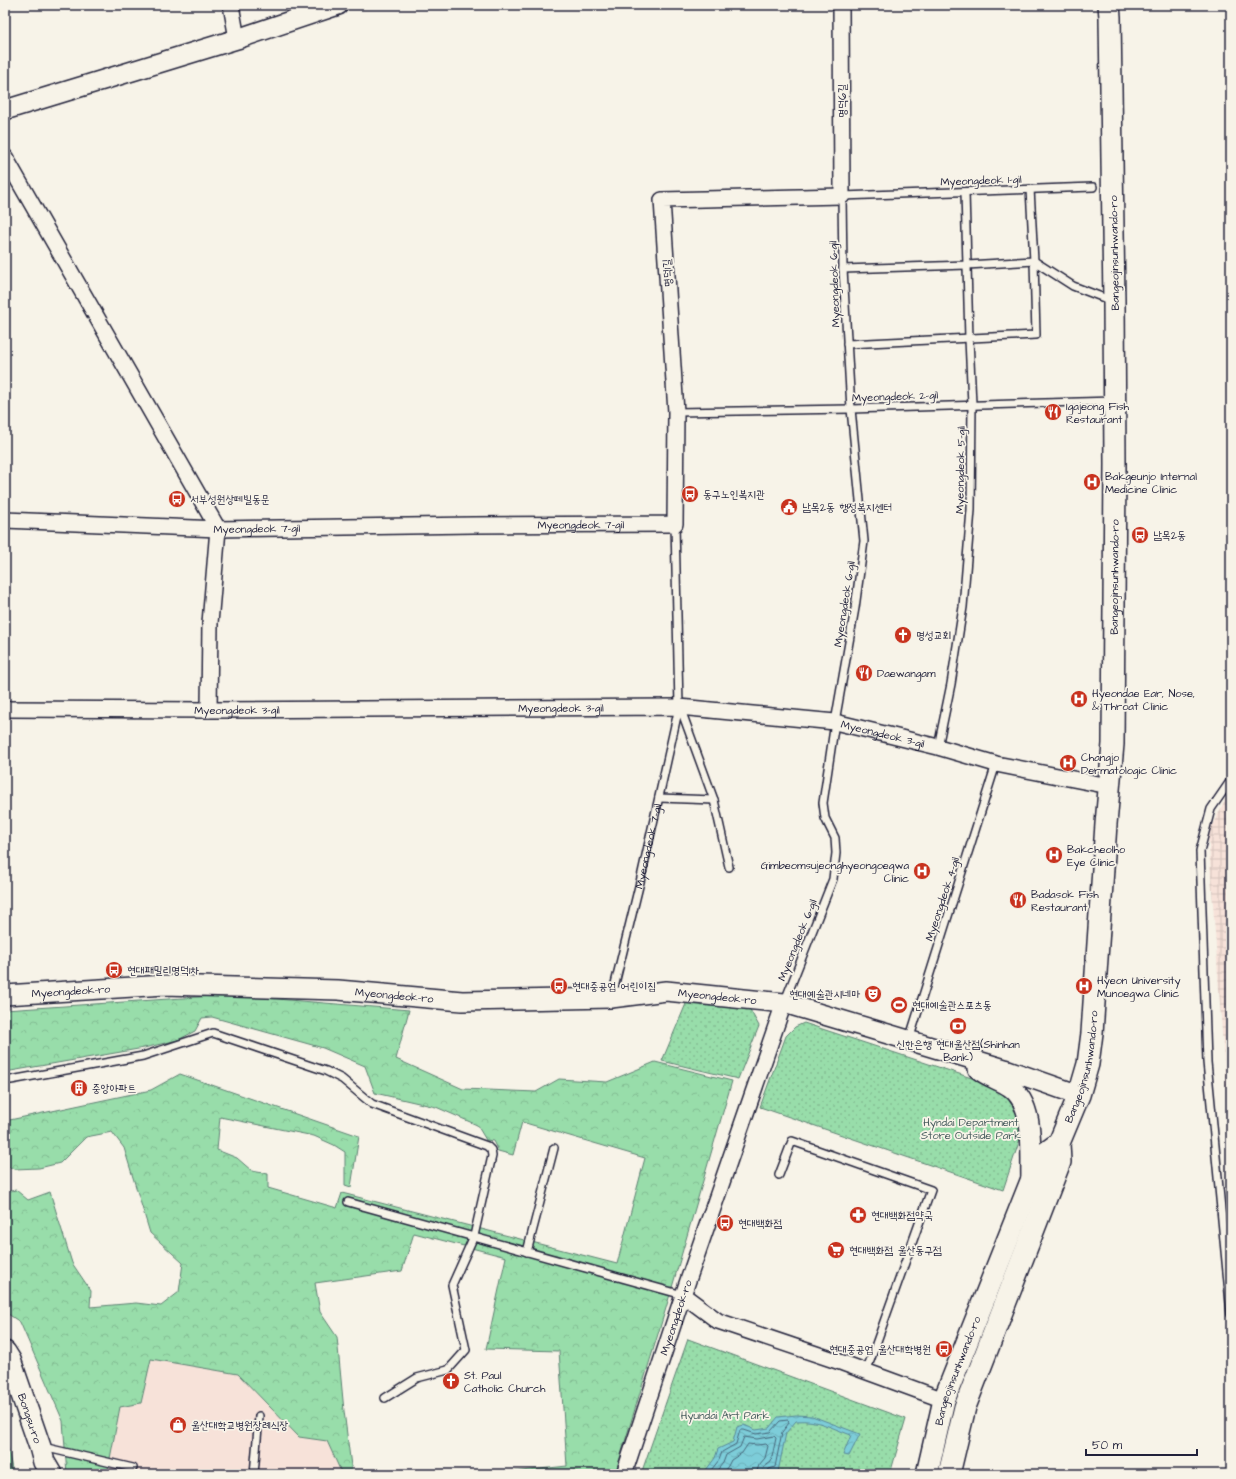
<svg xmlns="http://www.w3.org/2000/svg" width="1236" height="1479" viewBox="0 0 1236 1479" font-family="'Architects Daughter','Poor Story',sans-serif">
<defs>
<pattern id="industrial-grid" width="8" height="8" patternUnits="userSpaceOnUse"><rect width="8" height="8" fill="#f7e2d9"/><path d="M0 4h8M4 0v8" fill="none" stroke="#d3c2bb"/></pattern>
<pattern id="forest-crowns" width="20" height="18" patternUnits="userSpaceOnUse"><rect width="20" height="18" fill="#98ddaa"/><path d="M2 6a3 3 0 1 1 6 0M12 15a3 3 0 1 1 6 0" fill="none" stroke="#83bd93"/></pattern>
<pattern id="park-dots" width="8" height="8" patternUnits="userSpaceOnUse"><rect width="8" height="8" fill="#98ddaa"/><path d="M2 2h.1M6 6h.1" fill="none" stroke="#83bd93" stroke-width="1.8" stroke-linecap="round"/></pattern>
<pattern id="water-waves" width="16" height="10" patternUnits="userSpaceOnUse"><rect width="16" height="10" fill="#7dcdd9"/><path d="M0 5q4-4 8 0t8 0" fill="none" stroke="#6cb0bb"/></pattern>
</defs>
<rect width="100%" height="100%" fill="#f7f3e8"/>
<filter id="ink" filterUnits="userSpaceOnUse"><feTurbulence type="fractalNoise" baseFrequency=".025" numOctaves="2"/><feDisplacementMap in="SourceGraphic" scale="8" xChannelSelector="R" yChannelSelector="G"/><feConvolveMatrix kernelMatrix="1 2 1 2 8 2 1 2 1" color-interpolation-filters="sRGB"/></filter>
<g filter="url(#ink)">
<path fill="#f7e2d9" d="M151 1359 238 1374 299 1437 327 1441 342 1474H107L120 1407 141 1403Z"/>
<path fill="url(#industrial-grid)" d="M1231 789V1160L1208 833Z"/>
<path fill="url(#forest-crowns)" stroke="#5d8072" d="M228 995 409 1010 396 1059 463 1089 536 1092 559 1079 607 1082 655 1062 732 1081 666 1308 615 1474H494L567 1466 559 1351 486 1349 506 1257 414 1233 402 1271 315 1283 320 1312 337 1337 344 1411 352 1474H342L327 1441 299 1437 238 1374 151 1359 141 1403 120 1407 107 1474H67L63 1421 20 1322 5 1312V1192L16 1190 28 1200 50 1192 72 1263 91 1291 90 1307 136 1303 161 1306 179 1292 183 1263 150 1233 124 1148 112 1132 86 1137 60 1163 39 1168 15 1169 5 1166V1121L151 1090 180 1074 359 1136 351 1187 345 1185V1152L334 1145 314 1136 220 1117 217 1150 237 1158 252 1171 268 1174V1188L337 1208 342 1193 617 1264 645 1158 522 1122 513 1155 498 1151 493 1141 486 1140 477 1125 436 1107 375 1093 365 1066 323 1048 212 1017 202 1018 195 1031 178 1040 144 1048 5 1072V1010Z
M5 1434 13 1474H5Z"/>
<path fill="url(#park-dots)" stroke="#5d8072" d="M688 999 747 1004 759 1026 738 1079 662 1061Z
M804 1023 1005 1089 1020 1118V1139L1003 1190 760 1107 786 1036 795 1027Z
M688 1339 906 1419 890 1474H641Z"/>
<path fill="url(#water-waves)" stroke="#59899a" d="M796 1415 812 1416 860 1434 849 1456 843 1455 851 1435C831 1428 818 1419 796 1421L786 1433 778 1472H772L771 1474H703L715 1458 718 1449 733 1442 737 1427 744 1425 756 1430 769 1428 778 1417Z"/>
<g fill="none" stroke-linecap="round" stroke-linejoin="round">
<path stroke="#46667a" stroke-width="1" d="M708 1474 719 1460 722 1452 736 1444 740 1430H744L756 1434 770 1432 780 1421 788 1420 789 1423 782 1432 775 1467 769 1469 767 1474
M714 1474 723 1463 726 1455 740 1447 744 1437 757 1439 774 1436 776 1438 771 1462 764 1467 762 1474
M722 1474 728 1466 731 1460 742 1453 748 1444 757 1445 766 1444 768 1446 765 1458 759 1465 756 1474"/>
<g stroke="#22223b" stroke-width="10">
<g id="service">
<path d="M1034 261 1073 286 1112 301"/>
<path d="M843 269 967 265 1034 261"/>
<path d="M847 344 1036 335 1034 261 1030 189"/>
<path d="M676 412 851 409 1113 401"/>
<path d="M680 707 714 800 729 867"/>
<path d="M938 747 951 684 963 607 971 510 972 404 969 339 965 192"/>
<path d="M1231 780 1211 809 1200 851 1207 1062 1231 1314"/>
<path d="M659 798 714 800"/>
<path id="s1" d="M612 996 640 882 679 707 675 524"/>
<path d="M784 1003 833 879 836 853 835 838 825 818 823 803 835 722 855 608 864 541 851 409 843 269 842 196 1093 187"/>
<path d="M909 1040 996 764"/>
<path d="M11 1080 143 1056 213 1033 326 1071 342 1079 372 1104 487 1146 491 1150 492 1156 474 1236 452 1285 466 1350 448 1370 417 1378 385 1398"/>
<path d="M779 1175 792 1141 931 1190 866 1372"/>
<path d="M348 1202 683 1295"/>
<path d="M527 1252 554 1148"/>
<path d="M43 1447 133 1468"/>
<path d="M254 1474 259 1416"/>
</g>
</g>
<g stroke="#22223b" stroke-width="18">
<g id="minor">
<path d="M231 5 237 39"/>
<path d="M5 157 218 529 210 623 209 710"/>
<path id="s2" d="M5 520 218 529 473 525 675 524 676 412 662 200 842 196 841 5"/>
<path id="s3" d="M5 709 209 710 679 707 835 722 938 747 996 764 1109 786"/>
<path d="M683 1295 718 1321 843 1363 944 1400"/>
<path id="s4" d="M624 1474 683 1295 784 1003"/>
</g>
</g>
<g stroke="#22223b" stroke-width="22">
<g id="tertiary">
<path d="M5 110 237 39 338 5"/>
<path id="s5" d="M5 995 165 985 338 990 462 1001 611 998 666 991 784 1003 1005 1069 1079 1095"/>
<path d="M978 1069C987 1077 1000 1080 1010 1087 1036 1105 1030 1152 1031 1180"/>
</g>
</g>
<g stroke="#22223b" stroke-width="24">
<g id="secondary">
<path id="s6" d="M5 1352 10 1360 40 1447 44 1462 51 1474"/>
<path id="s7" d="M927 1474 944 1400 1041 1156 1059 1143"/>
<path id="s8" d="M949 1474 965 1407 1060 1162 1059 1143 1079 1095 1088 1064 1092 1033 1106 824 1113 744 1115 464 1114 302 1110 17 1109 5"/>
</g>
</g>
<use href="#service" stroke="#f7f3e8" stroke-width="7"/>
<use href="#minor" stroke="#f7f3e8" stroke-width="15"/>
<use href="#tertiary" stroke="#f7f3e8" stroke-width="19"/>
<use href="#secondary" stroke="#f7f3e8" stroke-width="21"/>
</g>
</g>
<defs>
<g id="restaurant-disc" transform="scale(0.9)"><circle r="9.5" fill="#c8321e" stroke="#f7f3e8"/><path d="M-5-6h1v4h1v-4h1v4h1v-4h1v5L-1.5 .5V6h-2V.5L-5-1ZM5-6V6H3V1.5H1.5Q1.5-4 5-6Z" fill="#fff"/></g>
<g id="hospital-disc" transform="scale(0.9)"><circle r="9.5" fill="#c8321e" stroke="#f7f3e8"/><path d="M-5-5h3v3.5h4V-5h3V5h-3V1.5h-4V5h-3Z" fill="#fff"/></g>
<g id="bus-disc" transform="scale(0.9)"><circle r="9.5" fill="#c8321e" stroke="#f7f3e8"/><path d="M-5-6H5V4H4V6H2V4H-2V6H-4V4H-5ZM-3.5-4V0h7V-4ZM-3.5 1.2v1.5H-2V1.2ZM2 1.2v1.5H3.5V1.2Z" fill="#fff"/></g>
<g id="civic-disc" transform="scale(0.9)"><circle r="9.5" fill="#c8321e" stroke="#f7f3e8"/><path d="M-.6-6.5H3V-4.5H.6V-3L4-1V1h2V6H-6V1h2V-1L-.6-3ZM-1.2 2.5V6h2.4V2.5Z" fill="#fff"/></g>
<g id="church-disc" transform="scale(0.9)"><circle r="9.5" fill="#c8321e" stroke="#f7f3e8"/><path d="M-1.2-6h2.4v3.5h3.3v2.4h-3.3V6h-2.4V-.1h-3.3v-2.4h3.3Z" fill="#fff"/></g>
<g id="theatre-disc" transform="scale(0.9)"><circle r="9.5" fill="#c8321e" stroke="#f7f3e8"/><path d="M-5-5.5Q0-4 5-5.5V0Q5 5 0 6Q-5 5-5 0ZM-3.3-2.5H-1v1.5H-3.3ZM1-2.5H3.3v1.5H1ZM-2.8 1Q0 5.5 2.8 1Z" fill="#fff"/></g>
<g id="stadium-disc" transform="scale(0.9)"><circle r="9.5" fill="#c8321e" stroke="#f7f3e8"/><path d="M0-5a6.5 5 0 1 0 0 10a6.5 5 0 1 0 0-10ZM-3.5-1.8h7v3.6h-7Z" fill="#fff"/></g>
<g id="bank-disc" transform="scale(0.9)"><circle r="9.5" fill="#c8321e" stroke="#f7f3e8"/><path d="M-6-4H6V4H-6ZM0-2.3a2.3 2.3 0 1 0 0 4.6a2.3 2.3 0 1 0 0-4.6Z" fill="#fff"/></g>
<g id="building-disc" transform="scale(0.9)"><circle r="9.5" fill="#c8321e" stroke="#f7f3e8"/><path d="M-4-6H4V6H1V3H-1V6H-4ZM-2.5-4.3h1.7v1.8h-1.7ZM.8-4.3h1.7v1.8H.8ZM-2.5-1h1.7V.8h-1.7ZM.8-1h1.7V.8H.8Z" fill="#fff"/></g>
<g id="pharmacy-disc" transform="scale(0.9)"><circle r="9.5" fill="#c8321e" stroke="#f7f3e8"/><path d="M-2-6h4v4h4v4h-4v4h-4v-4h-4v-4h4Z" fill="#fff"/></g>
<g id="supermarket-disc" transform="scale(0.9)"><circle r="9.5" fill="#c8321e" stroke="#f7f3e8"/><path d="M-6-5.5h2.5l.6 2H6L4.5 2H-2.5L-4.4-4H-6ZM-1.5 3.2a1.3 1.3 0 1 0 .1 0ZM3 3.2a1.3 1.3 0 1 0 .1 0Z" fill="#fff"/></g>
<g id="shop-disc" transform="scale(0.9)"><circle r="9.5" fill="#c8321e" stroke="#f7f3e8"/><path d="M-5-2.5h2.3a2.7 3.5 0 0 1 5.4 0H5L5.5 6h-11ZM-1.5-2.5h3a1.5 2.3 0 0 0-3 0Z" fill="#fff"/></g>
</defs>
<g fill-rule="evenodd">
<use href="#restaurant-disc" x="1053" y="412"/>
<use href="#hospital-disc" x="1092" y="482"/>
<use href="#bus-disc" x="690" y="494"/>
<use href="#bus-disc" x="177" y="499"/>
<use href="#civic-disc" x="789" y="507"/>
<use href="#bus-disc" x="1140" y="535"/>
<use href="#church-disc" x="903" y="635"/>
<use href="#restaurant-disc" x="864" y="673"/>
<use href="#hospital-disc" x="1079" y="699"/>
<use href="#hospital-disc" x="1068" y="763"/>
<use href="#hospital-disc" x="1054" y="855"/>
<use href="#hospital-disc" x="922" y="871"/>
<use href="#restaurant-disc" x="1018" y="900"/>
<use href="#bus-disc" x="114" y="970"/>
<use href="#bus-disc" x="559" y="986"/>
<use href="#hospital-disc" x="1084" y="986"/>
<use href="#theatre-disc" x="873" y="994"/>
<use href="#stadium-disc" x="899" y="1005"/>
<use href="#bank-disc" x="958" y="1026"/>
<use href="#building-disc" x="79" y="1088"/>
<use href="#pharmacy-disc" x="858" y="1215"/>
<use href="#bus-disc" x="725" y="1223"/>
<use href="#supermarket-disc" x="836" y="1250"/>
<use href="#bus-disc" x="944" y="1349"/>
<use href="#church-disc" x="451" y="1381"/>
<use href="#shop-disc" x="178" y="1425"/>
</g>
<g text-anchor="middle" stroke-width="3.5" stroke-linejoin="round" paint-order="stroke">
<g font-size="11" fill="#22223b" stroke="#f7f3e8">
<text transform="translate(842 101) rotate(-90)" y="4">명덕6길</text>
<text transform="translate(981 180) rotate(-2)" y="4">Myeongdeok 1-gil</text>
<text transform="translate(1114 253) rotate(-91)" y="4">Bangeojinsunhwando-ro</text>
<text transform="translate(667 273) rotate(-94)" y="4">명덕1길</text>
<text transform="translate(834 284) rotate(-92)" y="4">Myeongdeok 6-gil</text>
<text transform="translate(895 396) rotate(-2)" y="4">Myeongdeok 2-gil</text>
<text transform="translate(960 470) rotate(-89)" y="4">Myeongdeok 5-gil</text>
<text dy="4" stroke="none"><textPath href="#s2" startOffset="576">Myeongdeok 7-gil</textPath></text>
<text dy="4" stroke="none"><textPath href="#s2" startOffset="252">Myeongdeok 7-gil</textPath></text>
<text dy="4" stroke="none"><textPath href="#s8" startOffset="923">Bangeojinsunhwando-ro</textPath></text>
<text transform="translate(844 604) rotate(-81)" y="4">Myeongdeok 6-gil</text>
<text dy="4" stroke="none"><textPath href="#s3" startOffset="556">Myeongdeok 3-gil</textPath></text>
<text dy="4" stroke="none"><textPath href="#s3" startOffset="232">Myeongdeok 3-gil</textPath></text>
<text dy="4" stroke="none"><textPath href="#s3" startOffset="880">Myeongdeok 3-gil</textPath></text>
<text dy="4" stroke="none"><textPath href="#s1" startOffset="154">Myeongdeok 7-gil</textPath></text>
<text transform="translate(942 899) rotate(-72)" y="4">Myeongdeok 4-gil</text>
<text transform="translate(797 940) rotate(-68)" y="4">Myeongdeok 6-gil</text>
<text dy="4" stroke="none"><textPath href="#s5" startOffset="66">Myeongdeok-ro</textPath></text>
<text dy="4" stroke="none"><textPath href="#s5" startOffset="390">Myeongdeok-ro</textPath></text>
<text dy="4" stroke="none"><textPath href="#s5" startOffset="714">Myeongdeok-ro</textPath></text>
<text dy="4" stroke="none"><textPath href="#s8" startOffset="431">Bangeojinsunhwando-ro</textPath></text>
<text dy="4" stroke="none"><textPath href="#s4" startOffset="165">Myeongdeok-ro</textPath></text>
<text dy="4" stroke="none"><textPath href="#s7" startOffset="108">Bangeojinsunhwando-ro</textPath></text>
<text dy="4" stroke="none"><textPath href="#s6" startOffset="71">Bongsu-ro</textPath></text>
</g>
<g font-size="11" fill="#22223b" stroke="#f7f3e8" text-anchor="start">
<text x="1066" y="410">Igajeong Fish<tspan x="1066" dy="13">Restaurant</tspan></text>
<text x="1105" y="480">Bakgeunjo Internal<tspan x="1105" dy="13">Medicine Clinic</tspan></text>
<text x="703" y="498">동구노인복지관</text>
<text x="190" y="503">서부성원상떼빌동문</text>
<text x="802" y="511">남목2동 행정복지센터</text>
<text x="1153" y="539">남목2동</text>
<text x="916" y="639">명성교회</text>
<text x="877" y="677">Daewangam</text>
<text x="1092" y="697">Hyeondae Ear, Nose,<tspan x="1092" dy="13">&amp; Throat Clinic</tspan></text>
<text x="1081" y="761">Changjo<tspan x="1081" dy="13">Dermatologic Clinic</tspan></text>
<text x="1067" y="853">Bakcheolho<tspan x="1067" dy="13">Eye Clinic</tspan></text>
<text x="909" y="869" text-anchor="end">Gimbeomsujeonghyeongoegwa<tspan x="909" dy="13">Clinic</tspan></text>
<text x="1031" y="898">Badasok Fish<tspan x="1031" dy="13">Restaurant</tspan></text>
<text x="127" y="974">현대패밀리명덕1차</text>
<text x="1097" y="984">Hyeon University<tspan x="1097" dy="13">Munoegwa Clinic</tspan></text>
<text x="572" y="990">현대중공업 어린이집</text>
<text x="860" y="998" text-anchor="end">현대예술관시네마</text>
<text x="912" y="1009">현대예술관스포츠동</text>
<text x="958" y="1048" text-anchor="middle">신한은행 현대울산점(Shinhan<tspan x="958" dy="13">Bank)</tspan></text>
<text x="92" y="1092">중앙아파트</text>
<text x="871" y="1219">현대백화점약국</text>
<text x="738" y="1227">현대백화점</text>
<text x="849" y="1254">현대백화점 울산동구점</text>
<text x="931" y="1353" text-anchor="end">현대중공업 울산대학병원</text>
<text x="464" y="1379">St. Paul<tspan x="464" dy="13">Catholic Church</tspan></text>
<text x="191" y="1429">울산대학교병원장례식장</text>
</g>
<g font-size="11" fill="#455a5c" stroke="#f7f3e8">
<text x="971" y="1126">Hyndai Department<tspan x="971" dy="13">Store Outside Park</tspan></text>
<text x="725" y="1419">Hyundai Art Park</text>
</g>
</g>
<rect width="1236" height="1479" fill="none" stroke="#f7f3e8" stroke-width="20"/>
<rect x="10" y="10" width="1216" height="1459" fill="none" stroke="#22223b" stroke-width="1.5" filter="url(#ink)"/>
<path d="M1086 1449v6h111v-6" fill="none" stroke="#22223b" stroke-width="2"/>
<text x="1092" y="1449" font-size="12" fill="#22223b" stroke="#f7f3e8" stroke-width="3" paint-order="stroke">50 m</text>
</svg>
